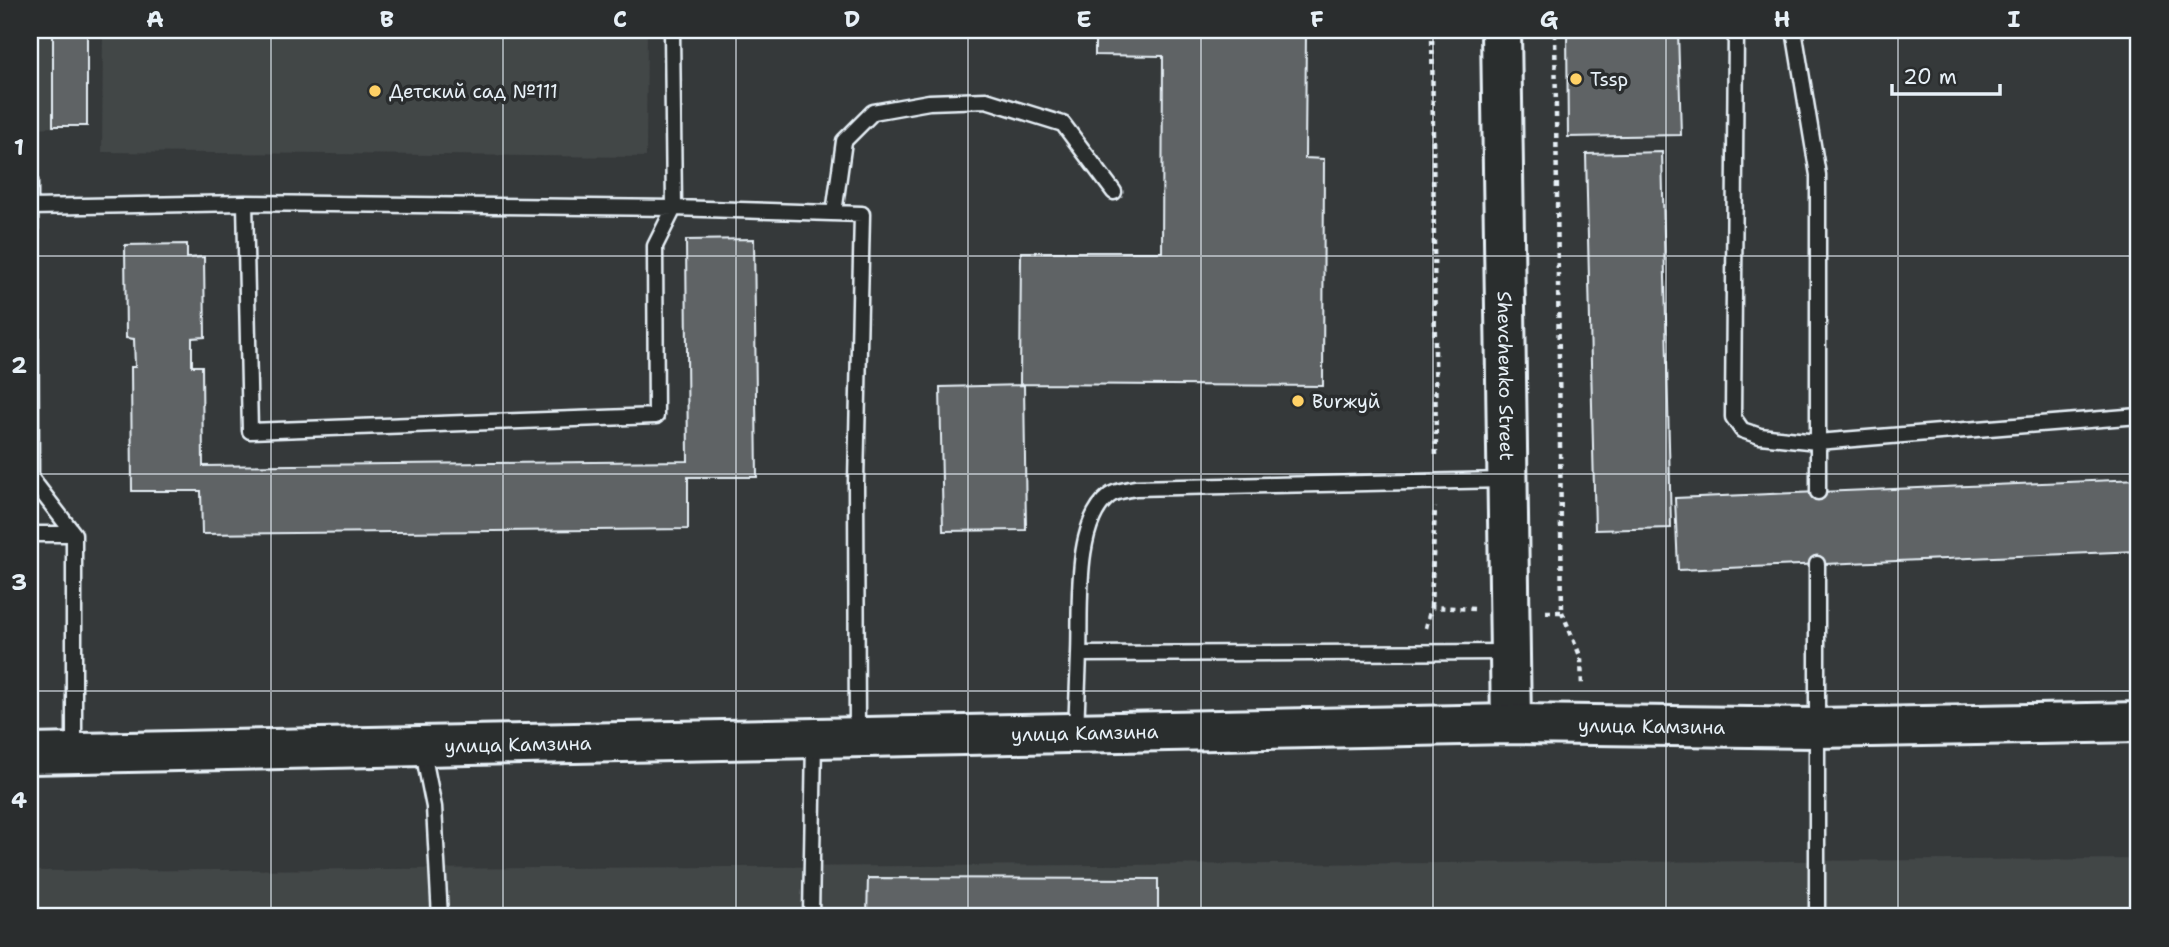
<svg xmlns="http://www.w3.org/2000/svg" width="2169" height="947" viewBox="0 0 2169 947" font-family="'Shantell Sans',sans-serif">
<rect width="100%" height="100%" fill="#35393a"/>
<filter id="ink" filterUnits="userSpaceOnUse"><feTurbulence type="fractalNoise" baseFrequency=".0143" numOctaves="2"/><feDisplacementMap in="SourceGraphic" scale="14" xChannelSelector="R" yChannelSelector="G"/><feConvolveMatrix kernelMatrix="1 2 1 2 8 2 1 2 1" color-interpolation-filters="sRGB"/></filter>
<g filter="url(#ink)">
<path fill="#424647" d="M30 30H87V126L30 128Z
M103 30H647L646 157 102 152Z
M2139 859V917H30V871Z"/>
<path fill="#5f6365" stroke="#e8f1f8" stroke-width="2" d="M53 30H87V126H53Z
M1095 30H1306L1305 158 1324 159 1323 386 1020 384 1021 252H1162L1163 56 1095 55Z
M1567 30H1678L1681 135 1568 137Z
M1662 152 1671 528 1595 530 1586 154Z
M754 239 757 477H688V529L202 534 201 491H132L131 367H135L134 339 126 338 125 245 187 244V258L204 257 205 337 192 338V366H202L203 466 688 461 686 240Z
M1024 385 1026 530 943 531 940 387Z
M2139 479V551L1678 570 1675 498Z
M868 878 1158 879V917H867Z"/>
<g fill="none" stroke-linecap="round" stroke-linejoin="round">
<g stroke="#e8f1f8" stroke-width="19">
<path id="lane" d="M672 30 674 208 862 214 856 482 857 734
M1736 30 1733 417 1742 430 1760 436 1817 442 2139 416
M1794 30 1818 175V492
M30 180 31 478 74 534
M30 207 245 203 250 431 656 416 655 246 674 208 245 203
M834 213 844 141 873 112 929 102 986 100 1063 124 1114 192
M30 534H74V751
M1079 654C1081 611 1073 524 1109 496 1115 491 1127 490 1135 488L1505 480
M1076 732 1079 654 1509 652
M422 747 434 807 440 917
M811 917 814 740
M1817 917V564"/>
</g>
<g stroke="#e8f1f8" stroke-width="44">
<g id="secondary">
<path id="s1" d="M1501 30 1511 724"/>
<path id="s2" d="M30 754 1511 724 1817 728 2139 722"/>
</g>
</g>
<path stroke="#e8f1f8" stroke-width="4.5" stroke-dasharray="5 5" stroke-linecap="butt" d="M1432 30 1436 456
M1431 607 1435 507
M1546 612H1562L1555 30
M1562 612 1581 658 1582 687
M1426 628 1431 607 1474 609"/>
<use href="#lane" stroke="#2a2d2e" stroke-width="14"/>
<use href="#secondary" stroke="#2a2d2e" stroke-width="38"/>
</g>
</g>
<path fill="none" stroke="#e8f1f8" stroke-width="2" stroke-opacity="0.55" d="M271 30V917M503 30V917M736 30V917M968 30V917M1201 30V917M1433 30V917M1666 30V917M1898 30V917M30 256H2139M30 474H2139M30 691H2139"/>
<g fill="#ffd166" stroke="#2a2d2e" stroke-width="2.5">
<circle cx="1576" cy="79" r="7"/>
<circle cx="375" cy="91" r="7"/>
<circle cx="1298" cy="401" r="7"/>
</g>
<g text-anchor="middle" stroke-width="7" stroke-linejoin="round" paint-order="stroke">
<g font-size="19" fill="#e8f1f8" stroke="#2a2d2e" text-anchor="start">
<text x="1590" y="86">Tssp</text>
<text x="389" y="98">Детский сад №111</text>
<text x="1312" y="408">Burжуй</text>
</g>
<g font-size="19" fill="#e8f1f8" stroke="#2a2d2e">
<text dy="7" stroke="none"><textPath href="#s1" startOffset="346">Shevchenko Street</textPath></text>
<text dy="7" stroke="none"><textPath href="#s2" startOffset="1622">улица Камзина</textPath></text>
<text dy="7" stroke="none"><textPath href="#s2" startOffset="1055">улица Камзина</textPath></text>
<text dy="7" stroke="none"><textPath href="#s2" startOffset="488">улица Камзина</textPath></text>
</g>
</g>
<rect width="2169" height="947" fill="none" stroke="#2a2d2e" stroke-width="77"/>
<path d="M1892 84v10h108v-10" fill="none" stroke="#e8f1f8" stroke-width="3.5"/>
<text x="1903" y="84" font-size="21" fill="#e8f1f8" stroke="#2a2d2e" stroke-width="5" paint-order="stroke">20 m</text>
<rect x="38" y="38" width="2092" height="870" fill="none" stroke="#e8f1f8" stroke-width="2.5"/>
<g font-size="23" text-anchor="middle" font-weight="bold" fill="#e8f1f8">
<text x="155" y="27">A</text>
<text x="387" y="27">B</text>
<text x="620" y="27">C</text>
<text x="852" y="27">D</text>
<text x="1084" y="27">E</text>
<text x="1317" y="27">F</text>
<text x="1549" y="27">G</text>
<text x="1782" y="27">H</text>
<text x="2014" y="27">I</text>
<text x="19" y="155">1</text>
<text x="19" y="373">2</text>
<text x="19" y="590">3</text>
<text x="19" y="808">4</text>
</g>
</svg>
